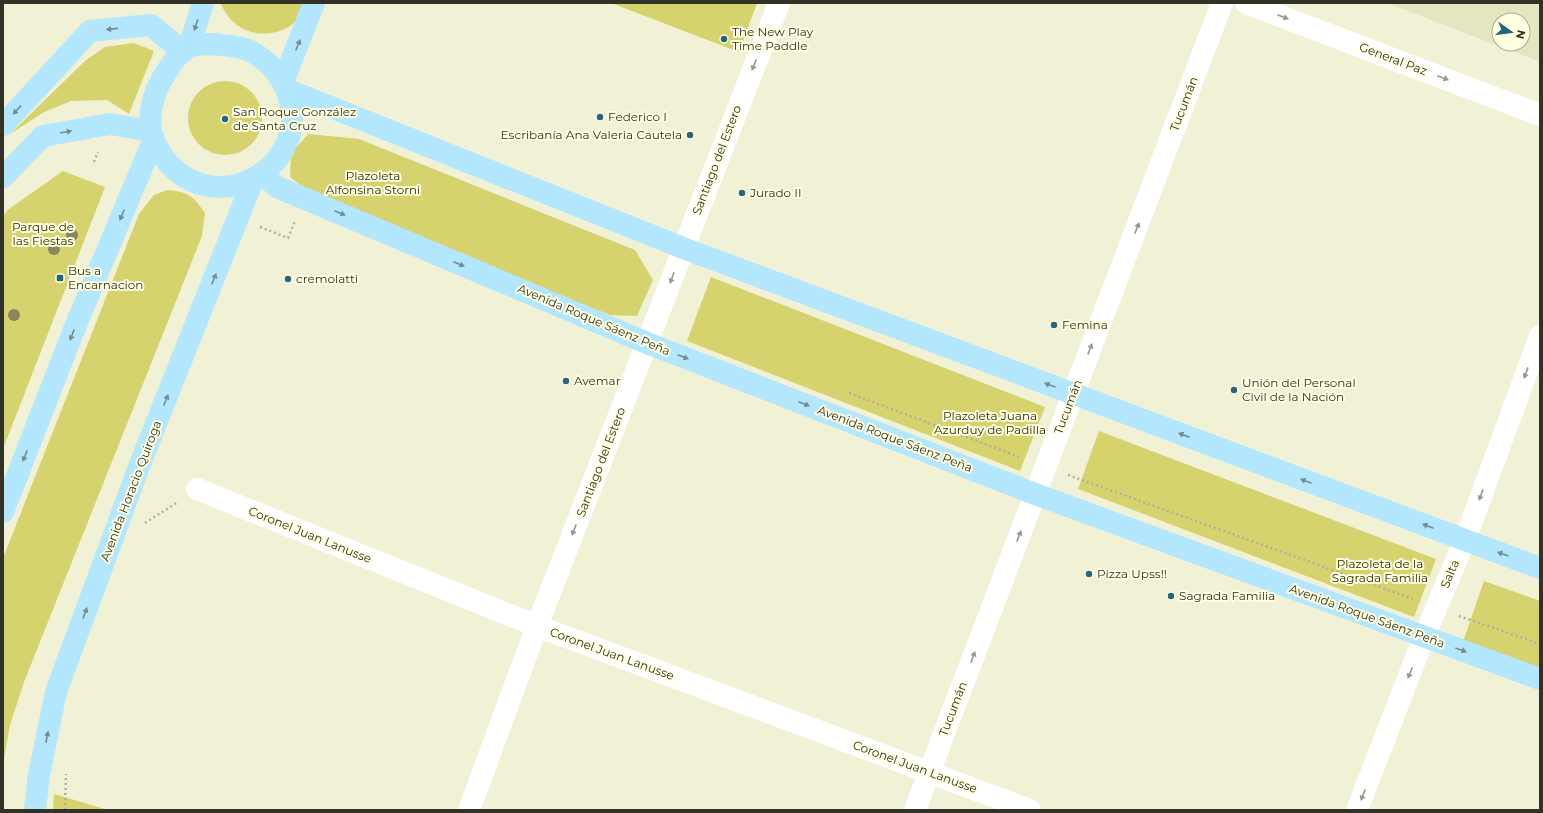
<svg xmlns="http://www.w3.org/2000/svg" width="1543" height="813" viewBox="0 0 1543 813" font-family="Montserrat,sans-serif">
<rect width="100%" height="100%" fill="#f1f1d5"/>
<path fill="#e5e5c1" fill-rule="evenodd" d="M1387 3H1540V62ZM1499 20H1523V44H1499Z"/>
<path fill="#d6d26e" d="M220 3H306C305 7 303 14 300 17 287 34 258 39 240 27 230 21 225 12 220 3Z
M611 3H757L739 52Z
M134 43 154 51 129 114 107 100 71 101 44 112 10 134 86 60 105 47Z
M188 118a37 37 0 1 1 74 0a37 37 0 1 1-74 0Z
M308 134 359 139 635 250 653 280 637 316 610 315 317 198 290 177 291 154Z
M63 171 105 187 3 449V216L9 209Z
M167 190C189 192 193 196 205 213L202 236 24 682 10 725 3 765V558L139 214 154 195Z
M711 277 1045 407 1020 471 687 341Z
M1099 431 1436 559 1414 617 1078 489Z
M1484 581 1540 601V669L1463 642Z
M54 794 108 810H53Z"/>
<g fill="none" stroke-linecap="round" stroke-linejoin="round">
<path stroke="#b1b19b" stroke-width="2.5" stroke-dasharray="2 3" stroke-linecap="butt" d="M94 162 98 152
M260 227 288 238 295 221
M849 393 1022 458
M1068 475 1413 599
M145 523 178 502
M1459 616 1540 644
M65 810 66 774"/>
<path stroke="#fff" stroke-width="22" d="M1246 3 1540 115
M197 489 537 626 1030 810
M469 810 537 626 779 3
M915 810 1222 3
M1357 810 1424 637 1465 540 1540 336"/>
<path stroke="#b3e7fd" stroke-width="22" d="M213 44C227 46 243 46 254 53 298 79 306 138 266 170 235 195 195 192 168 163 161 154 153 143 151 131 148 110 155 88 167 71 172 63 180 51 189 47 196 44 206 44 213 44Z
M189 47 203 3
M283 82 314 3
M288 90 683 248 1540 568
M3 125 90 31 151 25 183 52
M262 174 277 187 647 343 1035 494 1540 679
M3 177 43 136 110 124 151 131
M3 512 75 327 154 139
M35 810 39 775 56 692 140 464 253 180"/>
</g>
<g fill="#878660">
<circle cx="72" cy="235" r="6"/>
<circle cx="54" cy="249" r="6"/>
<circle cx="14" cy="315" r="6"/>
</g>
<defs><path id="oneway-solid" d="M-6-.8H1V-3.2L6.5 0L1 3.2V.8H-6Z"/></defs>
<g fill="#989892">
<use href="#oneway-solid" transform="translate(1283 17) rotate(21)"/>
<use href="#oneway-solid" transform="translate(754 65) rotate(111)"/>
<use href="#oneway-solid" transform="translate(1443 78) rotate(21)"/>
<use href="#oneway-solid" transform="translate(1137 228) rotate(-69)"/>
<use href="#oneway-solid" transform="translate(672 278) rotate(110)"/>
<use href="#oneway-solid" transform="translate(1090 349) rotate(-69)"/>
<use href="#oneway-solid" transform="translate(1526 373) rotate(110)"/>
<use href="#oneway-solid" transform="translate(1481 495) rotate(110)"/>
<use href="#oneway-solid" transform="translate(574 530) rotate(111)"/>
<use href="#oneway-solid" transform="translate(1019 536) rotate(-69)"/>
<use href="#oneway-solid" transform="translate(973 657) rotate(-69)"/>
<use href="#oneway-solid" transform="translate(1410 673) rotate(111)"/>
<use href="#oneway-solid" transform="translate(1363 795) rotate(111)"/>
</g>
<g fill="#728c92">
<use href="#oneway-solid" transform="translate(196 25) rotate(108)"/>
<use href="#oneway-solid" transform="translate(112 29) rotate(174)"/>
<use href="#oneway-solid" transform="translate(298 45) rotate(-68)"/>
<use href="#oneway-solid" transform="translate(17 110) rotate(133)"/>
<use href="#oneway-solid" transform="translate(66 132) rotate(-10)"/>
<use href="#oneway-solid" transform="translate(340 213) rotate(23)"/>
<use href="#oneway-solid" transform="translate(122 215) rotate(113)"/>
<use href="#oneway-solid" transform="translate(459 264) rotate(23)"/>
<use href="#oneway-solid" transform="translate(214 279) rotate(-68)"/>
<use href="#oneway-solid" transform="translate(72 335) rotate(111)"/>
<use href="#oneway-solid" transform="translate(683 357) rotate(21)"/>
<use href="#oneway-solid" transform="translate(1050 385) rotate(-160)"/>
<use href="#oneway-solid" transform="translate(166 400) rotate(-68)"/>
<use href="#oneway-solid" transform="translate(804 404) rotate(21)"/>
<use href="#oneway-solid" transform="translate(1184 435) rotate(-159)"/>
<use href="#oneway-solid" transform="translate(25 456) rotate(111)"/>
<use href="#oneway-solid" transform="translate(1306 481) rotate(-159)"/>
<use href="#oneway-solid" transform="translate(1428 526) rotate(-159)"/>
<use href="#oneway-solid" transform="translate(1503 554) rotate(-160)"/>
<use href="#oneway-solid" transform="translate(85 613) rotate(-70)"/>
<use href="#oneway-solid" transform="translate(1461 650) rotate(20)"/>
<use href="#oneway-solid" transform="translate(47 737) rotate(-79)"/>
</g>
<g fill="#28647c" stroke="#ffffe2" stroke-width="1.5">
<circle cx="724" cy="39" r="4"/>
<circle cx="600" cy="117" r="4"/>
<circle cx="225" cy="119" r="4"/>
<circle cx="690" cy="135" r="4"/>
<circle cx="742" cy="193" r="4"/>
<rect x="56" y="274" width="8" height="8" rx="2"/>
<circle cx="288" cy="279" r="4"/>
<circle cx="1054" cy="325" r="4"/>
<circle cx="566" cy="381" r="4"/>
<circle cx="1234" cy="390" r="4"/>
<circle cx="1089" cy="574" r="4"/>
<circle cx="1171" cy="596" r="4"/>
</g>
<g text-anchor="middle" stroke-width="4" stroke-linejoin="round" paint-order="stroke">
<g font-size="12" fill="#313126" stroke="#ffffe2" text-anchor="start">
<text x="732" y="36">The New Play<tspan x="732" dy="14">Time Paddle</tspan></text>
<text x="233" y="116">San Roque González<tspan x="233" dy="14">de Santa Cruz</tspan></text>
<text x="608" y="121">Federico I</text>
<text x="682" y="139" text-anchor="end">Escribanía Ana Valeria Cautela</text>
<text x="750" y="197">Jurado II</text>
<text x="68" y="275">Bus a<tspan x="68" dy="14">Encarnacion</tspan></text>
<text x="296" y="283">cremolatti</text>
<text x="1062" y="329">Femina</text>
<text x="574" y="385">Avemar</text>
<text x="1242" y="387">Unión del Personal<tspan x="1242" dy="14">Civil de la Nación</tspan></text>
<text x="1097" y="578">Pizza Upss!!</text>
<text x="1179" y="600">Sagrada Familia</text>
</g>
<g font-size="12" fill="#313126" stroke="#ffffe2">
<text transform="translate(1393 59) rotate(21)" y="4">General Paz</text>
<text transform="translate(1184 104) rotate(-69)" y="4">Tucumán</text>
<text transform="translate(717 160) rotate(-69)" y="4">Santiago del Estero</text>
<text transform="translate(594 320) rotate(23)" y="4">Avenida Roque Sáenz Peña</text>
<text transform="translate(1068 407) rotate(-69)" y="4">Tucumán</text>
<text transform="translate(895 439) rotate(21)" y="4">Avenida Roque Sáenz Peña</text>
<text transform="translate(601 462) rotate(-69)" y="4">Santiago del Estero</text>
<text transform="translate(131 491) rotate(-69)" y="4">Avenida Horacio Quiroga</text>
<text transform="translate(310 535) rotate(22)" y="4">Coronel Juan Lanusse</text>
<text transform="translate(1450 574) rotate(-67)" y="4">Salta</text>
<text transform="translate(1367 616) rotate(20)" y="4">Avenida Roque Sáenz Peña</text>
<text transform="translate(612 654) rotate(20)" y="4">Coronel Juan Lanusse</text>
<text transform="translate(953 709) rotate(-69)" y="4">Tucumán</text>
<text transform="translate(915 767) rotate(20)" y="4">Coronel Juan Lanusse</text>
</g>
<g font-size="12" fill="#312e01" stroke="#ffffe2">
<text x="373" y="180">Plazoleta<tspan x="373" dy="14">Alfonsina Storni</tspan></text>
<text x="43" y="231">Parque de<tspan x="43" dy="14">las Fiestas</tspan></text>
<text x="990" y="420">Plazoleta Juana<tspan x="990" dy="14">Azurduy de Padilla</tspan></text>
<text x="1380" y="568">Plazoleta de la<tspan x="1380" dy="14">Sagrada Familia</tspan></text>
</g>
</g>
<rect width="1543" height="813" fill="none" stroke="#313126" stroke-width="8"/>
<g transform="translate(1511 32) rotate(104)"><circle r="19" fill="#ffffe2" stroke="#adad97"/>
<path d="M0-3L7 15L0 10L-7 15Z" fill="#28647c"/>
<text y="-6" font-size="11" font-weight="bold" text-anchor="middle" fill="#313126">N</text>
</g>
</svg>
